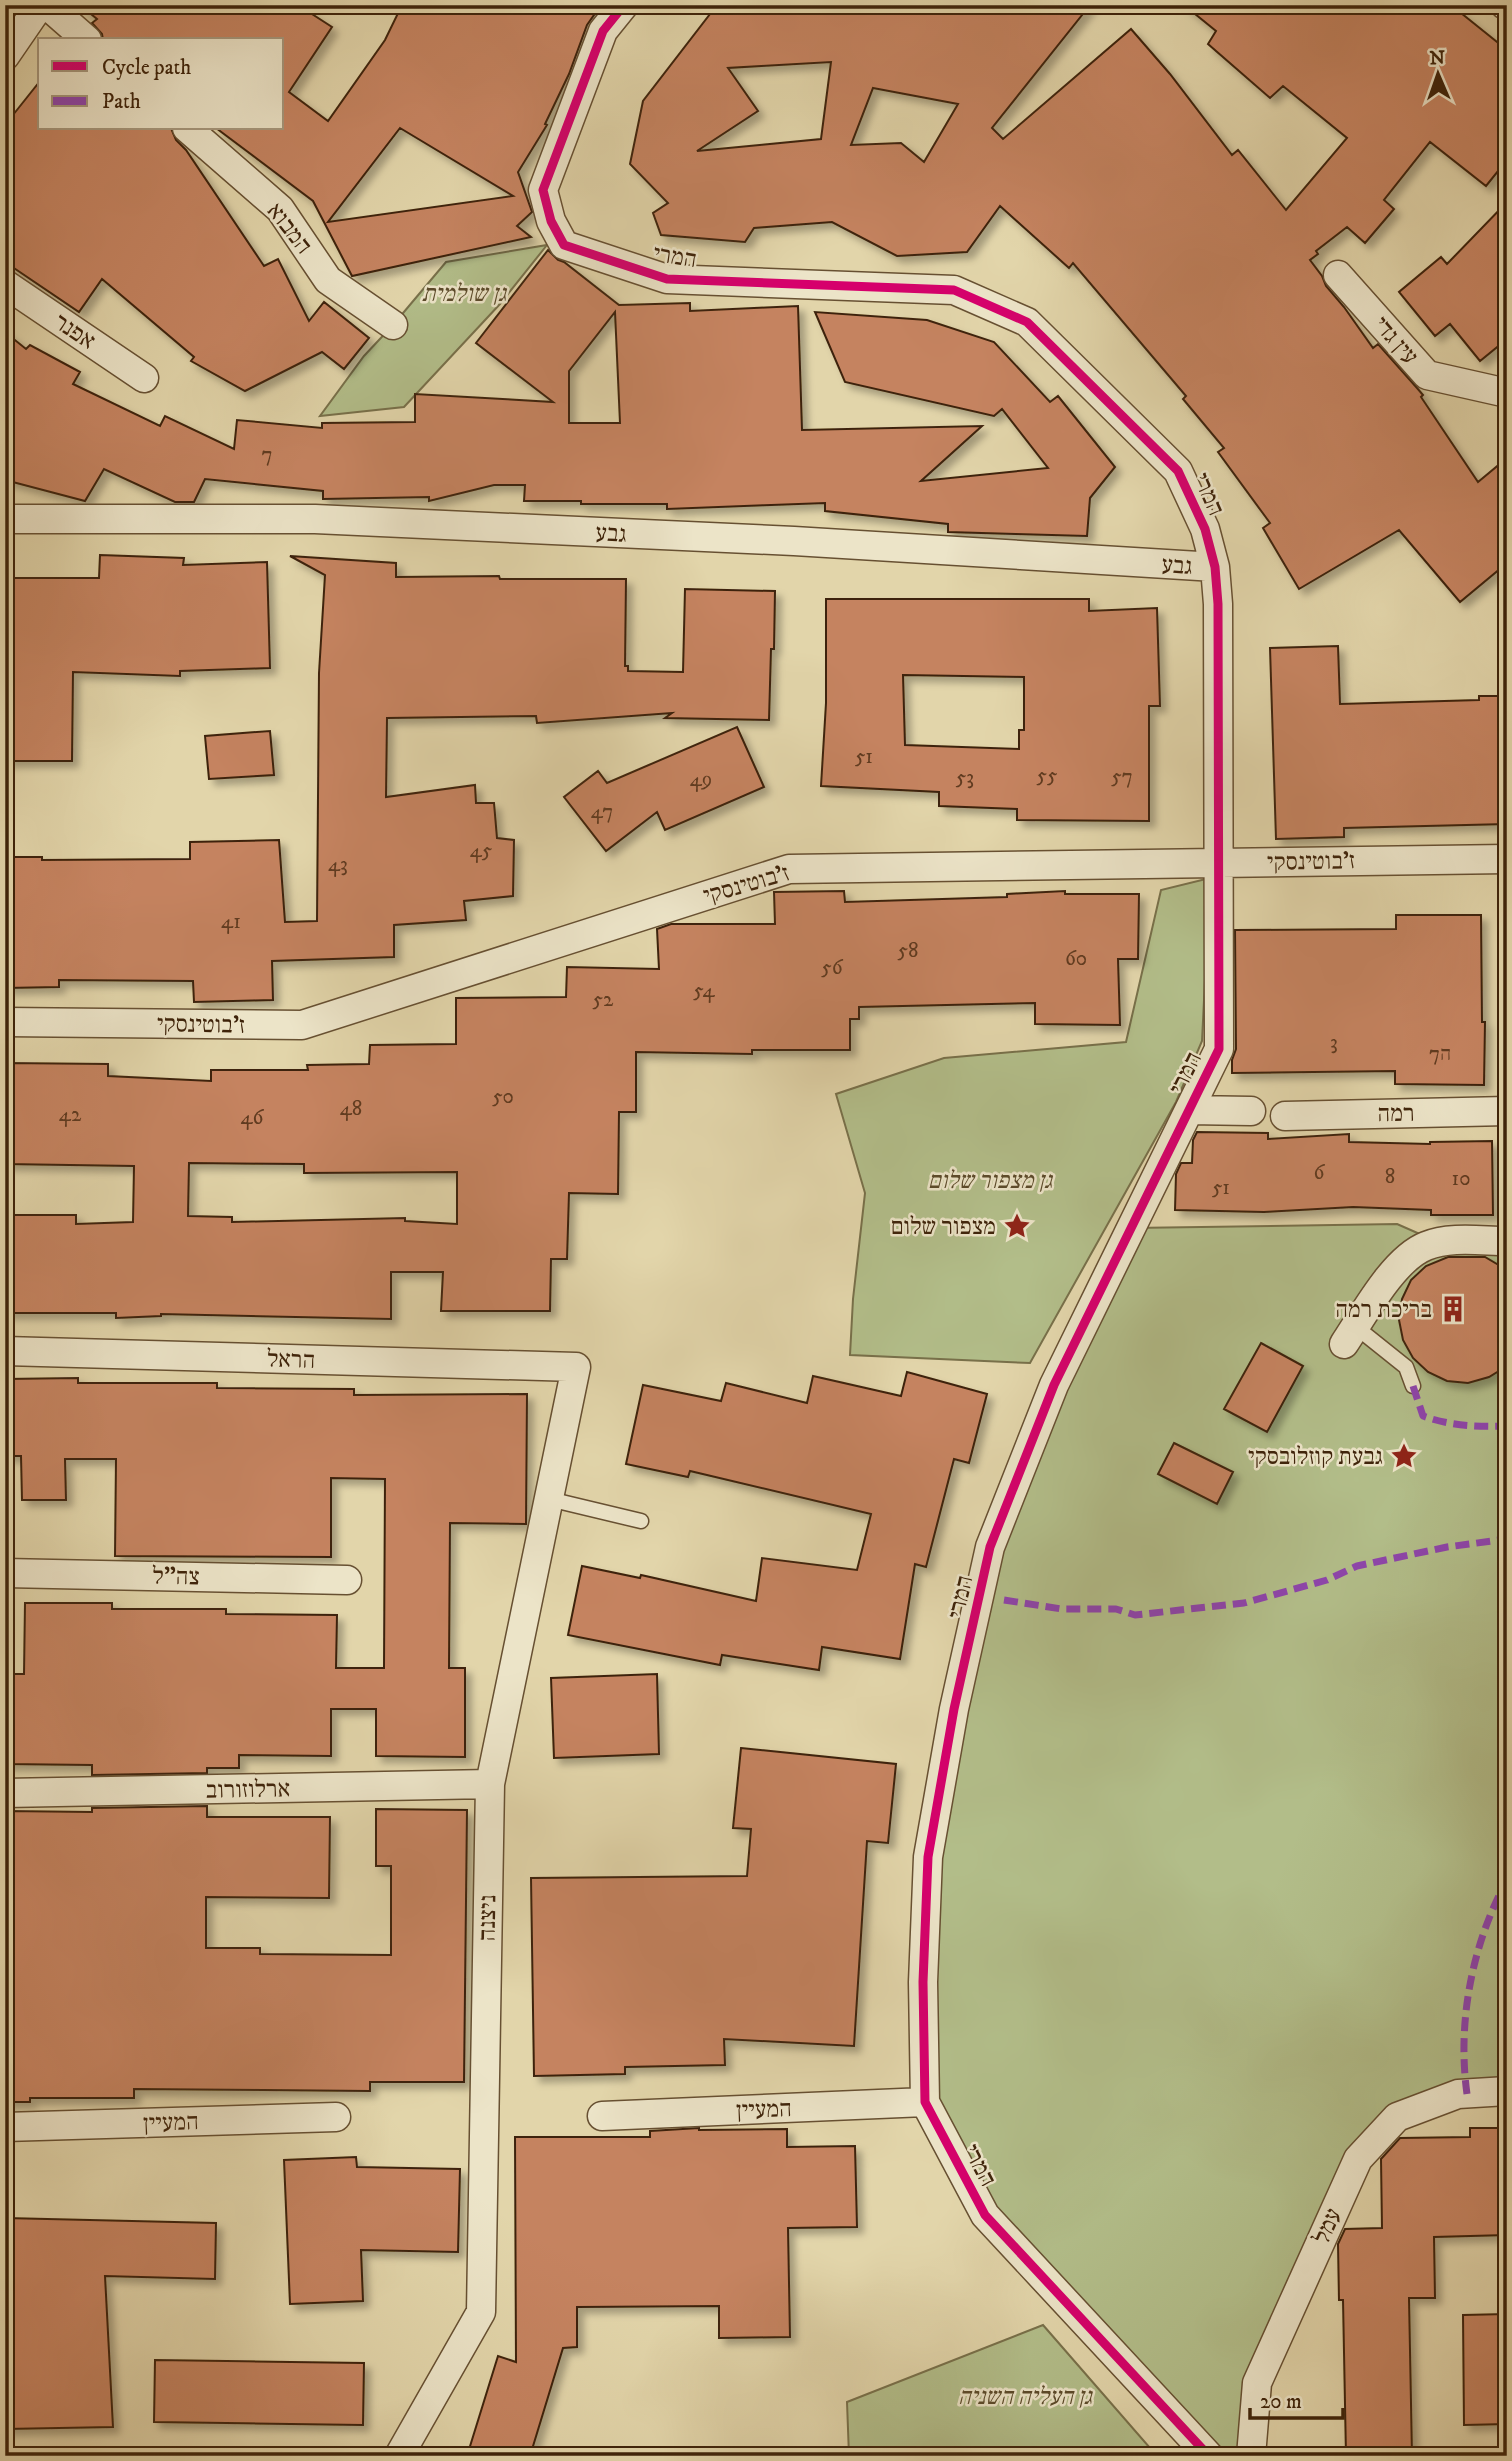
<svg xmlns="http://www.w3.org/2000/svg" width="1512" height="2461" viewBox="0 0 1512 2461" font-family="'IM FELL DW Pica','Frank Ruhl Libre',serif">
<defs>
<filter id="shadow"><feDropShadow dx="6" dy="6" stdDeviation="3.5" flood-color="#0004"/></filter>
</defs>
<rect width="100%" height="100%" fill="#e2d5aa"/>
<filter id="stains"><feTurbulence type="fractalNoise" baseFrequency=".00286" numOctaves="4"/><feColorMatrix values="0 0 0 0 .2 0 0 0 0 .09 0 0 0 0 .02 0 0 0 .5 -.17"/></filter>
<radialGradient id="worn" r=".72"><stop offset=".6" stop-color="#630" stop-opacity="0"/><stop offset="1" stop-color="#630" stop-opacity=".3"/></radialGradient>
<path fill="#b2bd89" stroke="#78704a" stroke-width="2" d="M547 245 500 304 404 407 320 416 364 356 393 325 446 262Z
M1210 878 1202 1041 1176 1102 1030 1363 850 1355 853 1299 865 1193 836 1094 944 1058 1126 1042 1161 890Z
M1397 1224 1447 1246 1507 1247V2074L1467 2094H1457L1358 2159 1257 2383 1251 2456H1209L985 2215 925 2102 928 1857 990 1547 1131 1228Z
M1043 2325 1157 2456H849L847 2402Z"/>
<path fill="#c58360" stroke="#3e230a" stroke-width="2" fill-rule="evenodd" filter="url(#shadow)" d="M80 5H298L332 27 289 92 328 121 385 40 402 5H601L587 25 569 74 545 124 547 125 518 172 532 212 517 226 531 237 352 276 313 201 216 128H282V40H103L102 34 92 23 97 19ZM400 128 513 196 328 222Z
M717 5H1090L992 128 1003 139 1131 29 1170 74 1232 155 1238 150 1286 210 1347 138 1283 86 1270 98 1208 44 1216 31 1184 5H1451L1507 50V160L1486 186 1430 142 1384 200 1394 209 1365 243 1347 227 1316 251 1318 254 1310 260 1322 276 1326 286 1344 307 1373 348 1378 344 1417 388 1423 395 1421 397 1478 482 1507 458V563L1460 602 1399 530 1299 589 1263 528 1270 523 1218 452 1224 448 1183 399 1186 396 1073 263 1069 268 1000 206 967 252 897 256 832 222 754 228 745 242 661 235 653 213 668 203 630 164 643 101ZM831 62 821 139 697 151 758 111 728 68ZM873 88 958 104 924 162 901 143 851 145Z
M40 81V128H171L176 140 186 150 264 266 278 259 309 321 324 302 369 338 344 369 322 352 245 391 191 361 194 357 102 279 79 312 5 262V125Z
M1507 202V339L1480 361 1450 324 1435 336 1399 292 1441 257 1447 264Z
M548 250 558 260 564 262 619 305 690 303V311L798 306 802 430 982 426 921 481 1048 468 1002 409 994 416 845 382 815 312 927 320 994 342 1050 402 1058 396 1115 467 1090 498 1087 536 948 532V524L825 511V503L667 509V504H581V501H524L525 485H494L429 501V497L323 499V491L205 479 194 502H175L104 469 85 501 5 480V332L26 349 30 345 80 372 73 384 160 426 165 416 234 449 237 420 322 428V423L415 422V394L553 402 476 343ZM615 312 620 423H569V371Z
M100 555 184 558 183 565 267 562 270 668 180 671V676L73 672 72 761H5V578H99Z
M290 556 396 563V577L499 576 500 579H626L625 666H628V671L683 672 685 589 775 591 774 649H771L769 720 665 718 672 713 537 723 536 716 387 718 386 797 475 785 476 803H494L497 838 514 840 513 896 464 901 466 920 394 925V957L272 961 273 1000 194 1002 193 981 59 980V987L5 988V857H42V860L190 859V842L279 840 285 922 317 921 319 673 325 575Z
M826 599H1089V611L1157 608 1160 706H1149V821L1017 820V809L939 806V792L821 786 826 703ZM903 675 1024 677V730H1019V749L905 745Z
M1338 646 1340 704 1479 700V696H1507V824L1344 828V837L1276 839 1270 648Z
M737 727 764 787 665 830 657 812 606 851 564 797 598 771 607 783Z
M270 731 274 775 209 779 205 736Z
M844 891 845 902 1007 897V894L1065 891V894H1139L1138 959H1118L1120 1025 1035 1024V1003L859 1007V1019H850V1050H752V1054L636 1052V1112H619L618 1194 569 1193 567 1259H551L550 1311H441L443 1272H391V1319L161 1314V1316L116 1318V1313H5V1215H76V1224L133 1222 134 1166 5 1164V1063L108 1064V1076L211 1081V1070H308L307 1065 369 1064 370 1045 456 1044V998L566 997 567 967 659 969 657 929 671 924H775L774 892ZM189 1163 304 1164V1173L457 1172V1224L405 1221V1218L232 1222V1217L188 1216Z
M1396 915H1481L1482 1022H1485L1484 1085 1395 1084V1071L1232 1073V1060L1236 1049 1235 930 1396 929Z
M1197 1132 1268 1133V1139L1349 1134V1142L1430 1144V1142L1492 1141 1493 1215H1431V1210L1353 1207 1264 1212 1175 1210 1176 1174 1181 1163H1192L1193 1140Z
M1448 1257H1485L1507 1270V1366L1489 1377 1468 1383 1447 1381 1428 1372 1413 1358 1403 1340 1399 1320 1402 1299 1411 1280 1426 1266Z
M1261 1343 1303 1366 1267 1432 1224 1409Z
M907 1372 987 1394 969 1463 954 1459 926 1567 915 1564 900 1659 822 1647 819 1670 722 1655 720 1665 568 1635 582 1566 640 1578 641 1575 756 1601 762 1558 857 1570 871 1514 690 1471 688 1477 626 1464 643 1385 721 1401 726 1383 807 1403 813 1376 901 1396Z
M78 1378V1383H217V1388L354 1389V1395L527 1394 526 1524 450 1523 449 1668H465V1757L376 1756V1709H331V1756L239 1755V1768H207V1773L92 1775V1765L5 1764V1674H24L25 1603H112V1609H226V1614L337 1615 336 1668H384L385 1479 331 1478V1557L115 1556 116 1459H65L66 1500H22L21 1456H5V1379Z
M1174 1443 1233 1472 1217 1504 1158 1474Z
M657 1674 659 1754 554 1758 551 1678Z
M741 1748 896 1764 888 1843 867 1841 854 2046 724 2039 725 2065 625 2067V2074L534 2076 531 1878 747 1876 751 1829 733 1828Z
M207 1806V1817H330L329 1898 206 1897V1948H260V1954L391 1955V1866H376V1809L467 1810 464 2082H370V2091L134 2089V2098H30V2102H5V1811L92 1812V1808Z
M699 2128V2130L787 2129V2147L855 2146 857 2227 788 2228 790 2337 719 2338V2306L577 2307V2347L563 2348 530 2456H467L498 2356 516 2362 515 2137H650V2131Z
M1470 2128H1507V2235L1434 2237 1435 2298H1409L1412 2456H1346L1343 2300H1339L1338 2244 1345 2229 1382 2228 1381 2159 1400 2138 1470 2137Z
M356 2157 357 2167 460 2169 458 2252 361 2250 363 2301 290 2304 284 2160Z
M5 2218 216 2223 215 2279 105 2276 113 2427 5 2429Z
M1507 2314V2424L1464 2425 1463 2315Z
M155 2360 364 2363 363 2425 154 2422Z"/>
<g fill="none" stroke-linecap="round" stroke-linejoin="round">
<g stroke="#675032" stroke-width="17">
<path id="service" d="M1356 1327 1406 1367 1413 1386
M549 1499 641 1521"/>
</g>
<g stroke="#675032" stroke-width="31">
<path id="minor" d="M47 5 87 40
M624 5 603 31 543 190 551 221 564 245 667 279 954 290 1027 322 1178 471 1205 529 1215 567 1218 604 1219 1049 1054 1385 990 1547 954 1709 928 1857 923 1982 925 2102 985 2215 1209 2456
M1505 5 1507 6
M5 56 40 5
M187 128 280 209 328 280 393 325
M1338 275 1427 375 1507 393
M5 284 144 378
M5 519H315L794 541 1215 567
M5 1022 302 1025 789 869 1507 859
M1189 1110 1251 1111
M1285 1116 1507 1111
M1344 1344C1363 1316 1393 1259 1426 1246 1450 1236 1482 1241 1507 1241
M5 1351 576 1367 490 1784 481 2312 399 2456
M5 1573 347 1580
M5 1793 490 1784
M602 2116 925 2102
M5 2127 336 2117
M1251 2456 1257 2383 1358 2159 1397 2117 1458 2094 1507 2091"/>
</g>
<use href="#service" stroke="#ece4c8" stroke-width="14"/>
<use href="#minor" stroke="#ece4c8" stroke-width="28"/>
<path stroke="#8e44ad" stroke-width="7" stroke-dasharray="14 7" stroke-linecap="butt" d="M1413 1386 1423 1416C1450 1426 1478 1427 1507 1426
M1004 1600 1062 1609H1116L1135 1615 1244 1603 1327 1580 1357 1566 1447 1547 1507 1539
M1467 2094C1457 2022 1472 1944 1507 1880"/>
<g stroke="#ece4c8" stroke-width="13">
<path id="cycleway" d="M624 5 603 31 543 190 551 221 564 245 667 279 954 290 1027 322 1178 471 1205 529 1215 567 1218 604 1219 1049 1054 1385 990 1547 954 1709 928 1857 923 1982 925 2102 985 2215 1209 2456"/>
</g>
<use href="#cycleway" stroke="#d6006c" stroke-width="9"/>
</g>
<defs>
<g id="sight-bare" transform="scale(2.1)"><path d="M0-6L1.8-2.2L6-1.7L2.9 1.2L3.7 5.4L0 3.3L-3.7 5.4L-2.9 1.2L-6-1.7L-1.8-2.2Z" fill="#8f2418" stroke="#ece4c8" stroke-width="2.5" paint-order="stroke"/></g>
<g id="building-bare" transform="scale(2.1)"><path d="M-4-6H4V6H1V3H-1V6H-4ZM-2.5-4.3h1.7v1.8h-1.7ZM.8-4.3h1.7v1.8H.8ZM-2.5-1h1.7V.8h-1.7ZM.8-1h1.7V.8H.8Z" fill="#8f2418" stroke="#ece4c8" stroke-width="2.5" paint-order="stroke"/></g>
</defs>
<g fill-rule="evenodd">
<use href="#sight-bare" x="1017" y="1226"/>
<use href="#building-bare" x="1453" y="1309"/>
<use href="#sight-bare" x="1404" y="1456"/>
</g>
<g text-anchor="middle" stroke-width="5" stroke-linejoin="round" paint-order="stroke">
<g font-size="21" fill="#603b20">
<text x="267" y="461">7</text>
<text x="864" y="763">51</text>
<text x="1047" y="782">55</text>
<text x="1122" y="783">57</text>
<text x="965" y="784">53</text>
<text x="701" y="786">49</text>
<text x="602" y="818">47</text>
<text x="481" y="857">45</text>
<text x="338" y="871">43</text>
<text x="231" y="928">41</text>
<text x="908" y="957">58</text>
<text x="1076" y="965">60</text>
<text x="832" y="974">56</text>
<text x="704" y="997">54</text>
<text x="603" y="1006">52</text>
<text x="1334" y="1049">3</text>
<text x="1440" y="1060">7ה</text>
<text x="503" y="1103">50</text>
<text x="351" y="1115">48</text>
<text x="70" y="1121">42</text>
<text x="252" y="1124">46</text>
<text x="1319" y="1179">6</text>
<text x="1390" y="1183">8</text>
<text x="1461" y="1185">10</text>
<text x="1221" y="1194">51</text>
</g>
<g font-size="24" fill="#3e230a" stroke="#ece4c8">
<text transform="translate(290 228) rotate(52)" y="8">המבוא</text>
<text transform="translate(675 256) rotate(9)" y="8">המרי</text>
<text transform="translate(75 331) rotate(34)" y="8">אפנר</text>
<text transform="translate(1396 340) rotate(49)" y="8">עין גדי</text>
<text transform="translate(1209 494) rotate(66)" y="8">המרי</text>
<text transform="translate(611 533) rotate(3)" y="8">גבע</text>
<text transform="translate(1177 565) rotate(4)" y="8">גבע</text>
<text transform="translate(1311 861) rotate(-1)" y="8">ז'בוטינסקי</text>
<text transform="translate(746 884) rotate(-16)" y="8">ז'בוטינסקי</text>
<text transform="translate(201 1024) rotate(1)" y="8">ז'בוטינסקי</text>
<text transform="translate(1185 1073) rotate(-64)" y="8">המרי</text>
<text transform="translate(1396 1113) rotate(-1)" y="8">רמה</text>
<text transform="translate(291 1359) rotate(2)" y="8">הראל</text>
<text transform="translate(176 1576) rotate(1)" y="8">צה"ל</text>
<text transform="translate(960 1597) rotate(-77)" y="8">המרי</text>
<text transform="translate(248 1789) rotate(-1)" y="8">ארלוזורוב</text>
<text transform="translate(487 1918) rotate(-89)" y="8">ניצנה</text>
<text transform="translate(764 2109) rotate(-2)" y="8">המעיין</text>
<text transform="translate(171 2122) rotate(-2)" y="8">המעיין</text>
<text transform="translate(980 2165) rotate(62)" y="8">המרי</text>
<text transform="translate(1327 2226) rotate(-66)" y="8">עמל</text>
</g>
<g font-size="24" font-style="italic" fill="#5b4a2a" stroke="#ece4c8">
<text x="464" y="301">גן שולמית</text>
<text x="990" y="1188">גן מצפור שלום</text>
<text x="1025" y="2404">גן העליה השניה</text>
</g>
<g font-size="24" fill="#3e230a" stroke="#ece4c8" text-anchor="end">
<text x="996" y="1234">מצפור שלום</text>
<text x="1432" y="1317">בריכת רמה</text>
<text x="1383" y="1464">גבעת קוזלובסקי</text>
</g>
</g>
<rect width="1512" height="2461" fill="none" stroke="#e2d5aa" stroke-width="28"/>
<rect x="7" y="7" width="1498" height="2447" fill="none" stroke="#3e230a" stroke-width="3.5"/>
<rect x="14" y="14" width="1484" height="2433" fill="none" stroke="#3e230a" stroke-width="2"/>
<rect x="38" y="38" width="245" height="91" fill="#ece4c8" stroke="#a6977c" stroke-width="2"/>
<rect x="52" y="61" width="35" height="10" fill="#d6006c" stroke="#a6977c" stroke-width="2"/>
<text x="102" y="74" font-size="21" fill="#3e230a">Cycle path</text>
<rect x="52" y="96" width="35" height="10" fill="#8e44ad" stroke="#a6977c" stroke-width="2"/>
<text x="102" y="108" font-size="21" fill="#3e230a">Path</text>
<g transform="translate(1438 74) rotate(358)" stroke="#ece4c8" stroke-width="5" paint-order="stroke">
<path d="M0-5L12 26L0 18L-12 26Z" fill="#3e230a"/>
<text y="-10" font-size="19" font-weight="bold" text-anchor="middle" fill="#3e230a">N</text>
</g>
<path d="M1250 2408v10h93v-10" fill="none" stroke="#3e230a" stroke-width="3.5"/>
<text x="1260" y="2408" font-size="21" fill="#3e230a" stroke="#ece4c8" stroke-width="5" paint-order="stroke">20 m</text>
<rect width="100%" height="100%" filter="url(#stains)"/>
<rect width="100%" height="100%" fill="url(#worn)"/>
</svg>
